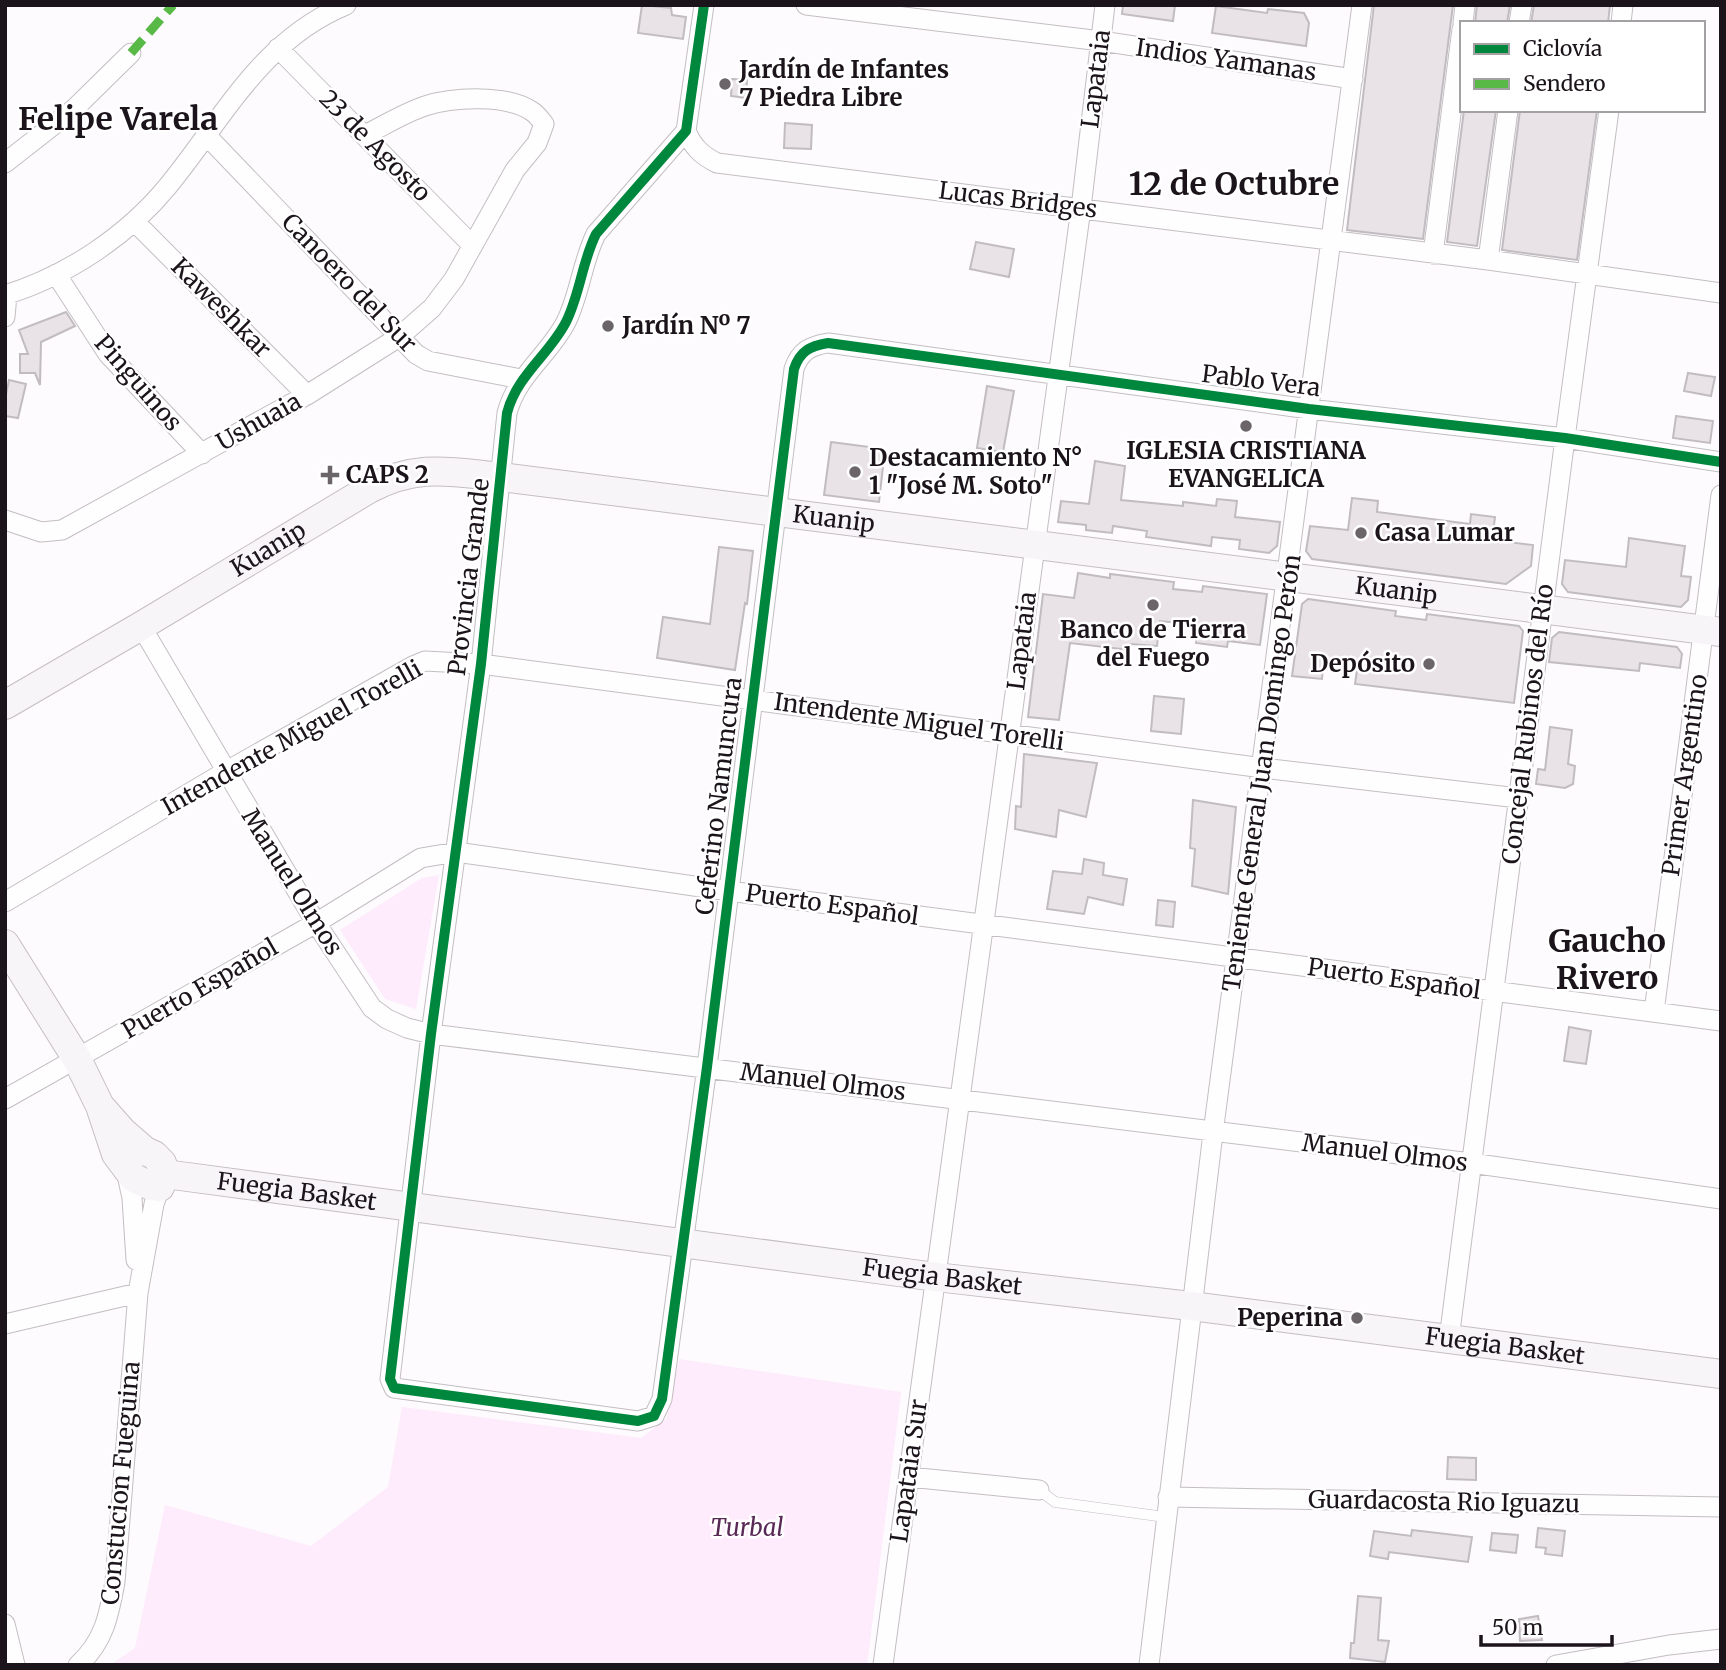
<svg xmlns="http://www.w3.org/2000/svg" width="1726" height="1670" viewBox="0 0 1726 1670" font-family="Merriweather,serif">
<rect width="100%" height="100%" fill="#fdfbfd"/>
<path fill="#feebfb" d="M439 875 416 1009 385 999 340 930 422 878Z
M679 1359 901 1392 867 1665H110L135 1648 165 1505 311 1546 388 1487 402 1407 641 1438 667 1418Z"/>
<path fill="#e9e3e8" stroke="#c1bcc0" stroke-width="2" d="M642 5 671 8 672 15 686 17 683 39 638 33Z
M1123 5H1175L1173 21 1122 14Z
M1374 5H1453L1423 239 1347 230Z
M1477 5H1510L1507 23H1475Z
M1534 5H1610L1608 23H1531Z
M1216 6 1267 13 1268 9 1304 13 1309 23 1306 46 1212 33Z
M732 79 747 80 746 98 731 96Z
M1464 110H1496L1477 246 1447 242Z
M1520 110H1597L1577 260 1502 250Z
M785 123 812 125 811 149 784 148Z
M976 242 1014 249 1009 277 970 269Z
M66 312 75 326 41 342 40 385 35 373H20V354H28L19 330Z
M1688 373 1715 377 1711 396 1684 391Z
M9 380 26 384 18 418 5 416V399Z
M987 386 1014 391 1003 452 977 448Z
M1676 416 1713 421 1710 443 1673 438Z
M831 442 885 449 879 502 824 495Z
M1095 461 1125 466 1121 500 1183 506V502L1216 506 1217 499 1237 501 1235 517 1280 522 1277 546 1269 553 1239 549 1240 540 1212 537 1211 546 1146 537 1147 531 1113 526 1112 533 1086 530V525L1058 522 1061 501 1089 504Z
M1352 498 1378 501 1377 512 1470 524 1471 514 1495 517 1492 540 1533 545 1531 566 1506 584 1312 559 1306 551 1310 526 1348 530Z
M1629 538 1685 546 1681 576 1691 577 1688 600 1681 607 1568 592 1562 584 1565 560 1626 567Z
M719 547 753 551 747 604 745 603 735 670 657 658 663 617 710 624Z
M1078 573 1110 578V574L1174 582 1173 589 1202 592 1203 586 1267 594 1260 645 1228 641 1227 647 1196 643 1198 625 1160 621 1157 646 1131 644 1130 650 1070 643 1059 720 1028 717 1043 594 1074 598Z
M1308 599 1396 611 1395 616 1426 620 1427 614 1519 626 1523 631 1514 703 1355 684 1357 670 1323 666 1322 679 1292 676 1302 604Z
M1559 632 1677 647 1682 654 1680 668 1640 663 1639 671 1549 662 1552 638Z
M1154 696 1184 699 1181 734 1151 731Z
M1550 727 1572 730 1568 764 1575 766 1573 784 1565 788 1536 784 1538 769 1545 770Z
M1024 754 1097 763 1086 817 1059 810 1056 837 1015 829 1016 806 1021 807Z
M1193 800 1236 807 1228 894 1192 886 1195 849 1190 848Z
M1084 859 1104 863 1103 875 1127 879 1123 905 1088 897 1084 914 1047 909 1053 871 1082 874Z
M1158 900 1175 902 1173 927 1156 925Z
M1569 1027 1591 1031 1586 1064 1564 1061Z
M1448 1457 1476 1458V1480L1447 1479Z
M1538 1528 1565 1531 1562 1556 1545 1554 1546 1548 1536 1547Z
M1412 1530 1472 1537 1468 1562 1389 1552 1388 1559 1370 1556 1374 1531 1411 1536Z
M1492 1533 1518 1535 1516 1553 1490 1550Z
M1358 1596 1381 1598 1378 1640 1389 1641 1385 1662 1350 1658 1351 1643H1354Z
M1538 1616 1542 1640 1520 1641 1519 1619Z"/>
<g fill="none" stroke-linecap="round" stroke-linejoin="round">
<g stroke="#c3bec2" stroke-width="11">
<path id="service" d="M1039 1490 1055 1502 1165 1517"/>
</g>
<g stroke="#c3bec2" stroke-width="21">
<path id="minor" d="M704 5 686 131 596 234C582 262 580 294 566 322 549 355 517 375 507 413L481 664 431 1034 390 1379 394 1388 638 1421 654 1416 662 1399 707 1067 794 369C800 351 810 346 828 343L1309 409 1565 438 1721 462
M806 5 1101 41 1353 79
M1463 23 1465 5
M1519 23 1522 5
M1621 23 1623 5
M278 48 472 245
M686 131C693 147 701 155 717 163L1488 260 1721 293
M206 135 416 354 428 361 521 379
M5 163 74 109 131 53
M135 222 307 395
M1433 254 1462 29
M1488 260 1508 110
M56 274 108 354 202 454
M5 295C67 276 127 236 168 186 223 119 261 40 346 5
M5 317 7 295
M5 520 41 532 62 530 307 395 399 337 432 308 454 279 515 170 537 143 544 124C541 120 537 115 533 112 508 94 453 97 425 106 404 113 385 125 365 135
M141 626 316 923 372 1008 387 1019 407 1028 431 1034 1471 1163 1721 1199
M5 902 225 772 413 666 425 661 481 664 1263 768 1518 798
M1654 1012 1721 495
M5 1099 316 923 421 858 456 852 729 891 1721 1021
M126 1170 132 1198 136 1260
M5 1324 138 1293
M1449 1339 1565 438 1609 110
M909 1477 1039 1490
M1168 1497 1721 1507
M5 1624 15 1665
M78 1665C104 1642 109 1615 115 1582L138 1293 154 1204 160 1187
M883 1665 1081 208 1105 5
M1149 1665 1213 1133 1362 5
M1556 1665 1669 1645 1721 1639"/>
</g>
<g stroke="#c3bec2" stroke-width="30">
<g id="secondary">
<path id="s1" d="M5 705 141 626 369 489C418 463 450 472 502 477L1721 632"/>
<path d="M5 944 77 1059 100 1106 116 1154 134 1178 151 1186 160 1187 165 1174 162 1163 154 1155 145 1151 122 1131 100 1106"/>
<path id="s2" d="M165 1174 936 1277 1191 1306 1721 1374"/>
</g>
</g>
<use href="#service" stroke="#fffeff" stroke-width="10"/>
<use href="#minor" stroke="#fffeff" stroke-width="19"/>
<use href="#secondary" stroke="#f8f5f8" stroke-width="28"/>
<path stroke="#58b947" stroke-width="9" stroke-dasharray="18 9" stroke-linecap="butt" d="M131 53 173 5"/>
<g stroke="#fff" stroke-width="15">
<path id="cycleway" d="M704 5 686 131 596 234C582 262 580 294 566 322 549 355 517 375 507 413L481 664 431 1034 390 1379 394 1388 638 1421 654 1416 662 1399 707 1067 794 369C800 351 810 346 828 343L1309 409 1565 438 1721 462"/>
</g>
<use href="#cycleway" stroke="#00873e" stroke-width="10"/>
</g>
<g fill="#6b656a" stroke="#fff" stroke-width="2.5">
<circle cx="725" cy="84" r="7"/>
<circle cx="608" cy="326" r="7"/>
<circle cx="1246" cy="426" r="7"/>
<circle cx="855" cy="472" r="7"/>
<path d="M326.5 464.5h7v7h7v7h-7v7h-7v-7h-7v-7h7z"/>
<circle cx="1361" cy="533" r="7"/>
<circle cx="1153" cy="605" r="7"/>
<circle cx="1429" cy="664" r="7"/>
<circle cx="1357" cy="1318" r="7"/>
</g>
<g text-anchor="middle" stroke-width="5" stroke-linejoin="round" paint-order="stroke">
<g font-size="24" fill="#1c141b" stroke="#fff">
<text transform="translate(1226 60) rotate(8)" y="8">Indios Yamanas</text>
<text transform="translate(1096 79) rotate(-83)" y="8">Lapataia</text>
<text transform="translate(375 146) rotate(45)" y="8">23 de Agosto</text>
<text transform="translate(1018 200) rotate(7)" y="8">Lucas Bridges</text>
<text transform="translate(349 283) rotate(46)" y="8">Canoero del Sur</text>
<text transform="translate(221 308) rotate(45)" y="8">Kaweshkar</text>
<text transform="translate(1261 381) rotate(7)" y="8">Pablo Vera</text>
<text transform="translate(138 383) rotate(49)" y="8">Pinguinos</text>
<text transform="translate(259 422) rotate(-29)" y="8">Ushuaia</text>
<text dy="8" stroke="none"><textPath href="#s1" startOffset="894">Kuanip</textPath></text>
<text dy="8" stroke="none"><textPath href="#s1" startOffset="306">Kuanip</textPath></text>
<text transform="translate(469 577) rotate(-83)" y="8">Provincia Grande</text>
<text dy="8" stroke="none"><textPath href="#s1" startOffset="1461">Kuanip</textPath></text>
<text transform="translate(1022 641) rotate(-83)" y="8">Lapataia</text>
<text transform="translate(919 722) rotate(8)" y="8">Intendente Miguel Torelli</text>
<text transform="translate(1528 724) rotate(-83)" y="8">Concejal Rubinos del Río</text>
<text transform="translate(292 738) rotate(-29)" y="8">Intendente Miguel Torelli</text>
<text transform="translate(1262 773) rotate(-82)" y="8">Teniente General Juan Domingo Perón</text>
<text transform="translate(1685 775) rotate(-82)" y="8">Primer Argentino</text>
<text transform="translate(719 796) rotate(-83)" y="8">Ceferino Namuncura</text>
<text transform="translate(292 882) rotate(58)" y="8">Manuel Olmos</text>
<text transform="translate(832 905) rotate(8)" y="8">Puerto Español</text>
<text transform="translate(1394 979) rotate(8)" y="8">Puerto Español</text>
<text transform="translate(200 989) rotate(-30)" y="8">Puerto Español</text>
<text transform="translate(823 1082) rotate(7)" y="8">Manuel Olmos</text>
<text transform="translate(1385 1153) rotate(7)" y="8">Manuel Olmos</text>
<text dy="8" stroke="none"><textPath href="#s2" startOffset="133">Fuegia Basket</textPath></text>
<text dy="8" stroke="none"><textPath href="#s2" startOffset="784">Fuegia Basket</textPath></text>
<text dy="8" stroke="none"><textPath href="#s2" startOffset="1351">Fuegia Basket</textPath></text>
<text transform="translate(909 1471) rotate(-82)" y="8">Lapataia Sur</text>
<text transform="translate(121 1483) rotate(-85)" y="8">Constucion Fueguina</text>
<text transform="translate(1444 1502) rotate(1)" y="8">Guardacosta Rio Iguazu</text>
</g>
<g font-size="24" font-weight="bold" fill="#1c141b" stroke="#fff" text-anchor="start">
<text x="739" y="78">Jardín de Infantes<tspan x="739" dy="28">7 Piedra Libre</tspan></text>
<text x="622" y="334">Jardín Nº 7</text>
<text x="1246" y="459" text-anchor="middle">IGLESIA CRISTIANA<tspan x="1246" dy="28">EVANGELICA</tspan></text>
<text x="869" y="466">Destacamiento N°<tspan x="869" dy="28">1 "José M. Soto"</tspan></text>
<text x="346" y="483">CAPS 2</text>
<text x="1375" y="541">Casa Lumar</text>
<text x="1153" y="638" text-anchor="middle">Banco de Tierra<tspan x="1153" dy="28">del Fuego</tspan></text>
<text x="1415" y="672" text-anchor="end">Depósito</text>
<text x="1343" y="1326" text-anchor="end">Peperina</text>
</g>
<g font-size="24" font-style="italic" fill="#592956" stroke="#fff">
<text x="747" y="1536">Turbal</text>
</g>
<g font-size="32" font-weight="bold" fill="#1c141b" stroke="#fff">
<text x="118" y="130">Felipe Varela</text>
<text x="1234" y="195">12 de Octubre</text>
<text x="1607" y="952">Gaucho<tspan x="1607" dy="37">Rivero</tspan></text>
</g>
</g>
<rect width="1726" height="1670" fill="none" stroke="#1c141b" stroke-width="14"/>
<rect x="1460" y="21" width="245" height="91" fill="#ffffff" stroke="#a4a1a4" stroke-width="2"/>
<rect x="1474" y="44" width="35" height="10" fill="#00873e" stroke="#a4a1a4" stroke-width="2"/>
<text x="1523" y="56" font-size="21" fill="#1c141b">Ciclovía</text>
<rect x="1474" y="79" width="35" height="10" fill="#58b947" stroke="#a4a1a4" stroke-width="2"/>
<text x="1523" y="91" font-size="21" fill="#1c141b">Sendero</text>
<path d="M1481 1635v10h131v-10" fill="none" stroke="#1c141b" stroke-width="3.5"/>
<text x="1492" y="1635" font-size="21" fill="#1c141b" stroke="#ffffff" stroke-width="5" paint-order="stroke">50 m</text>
</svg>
